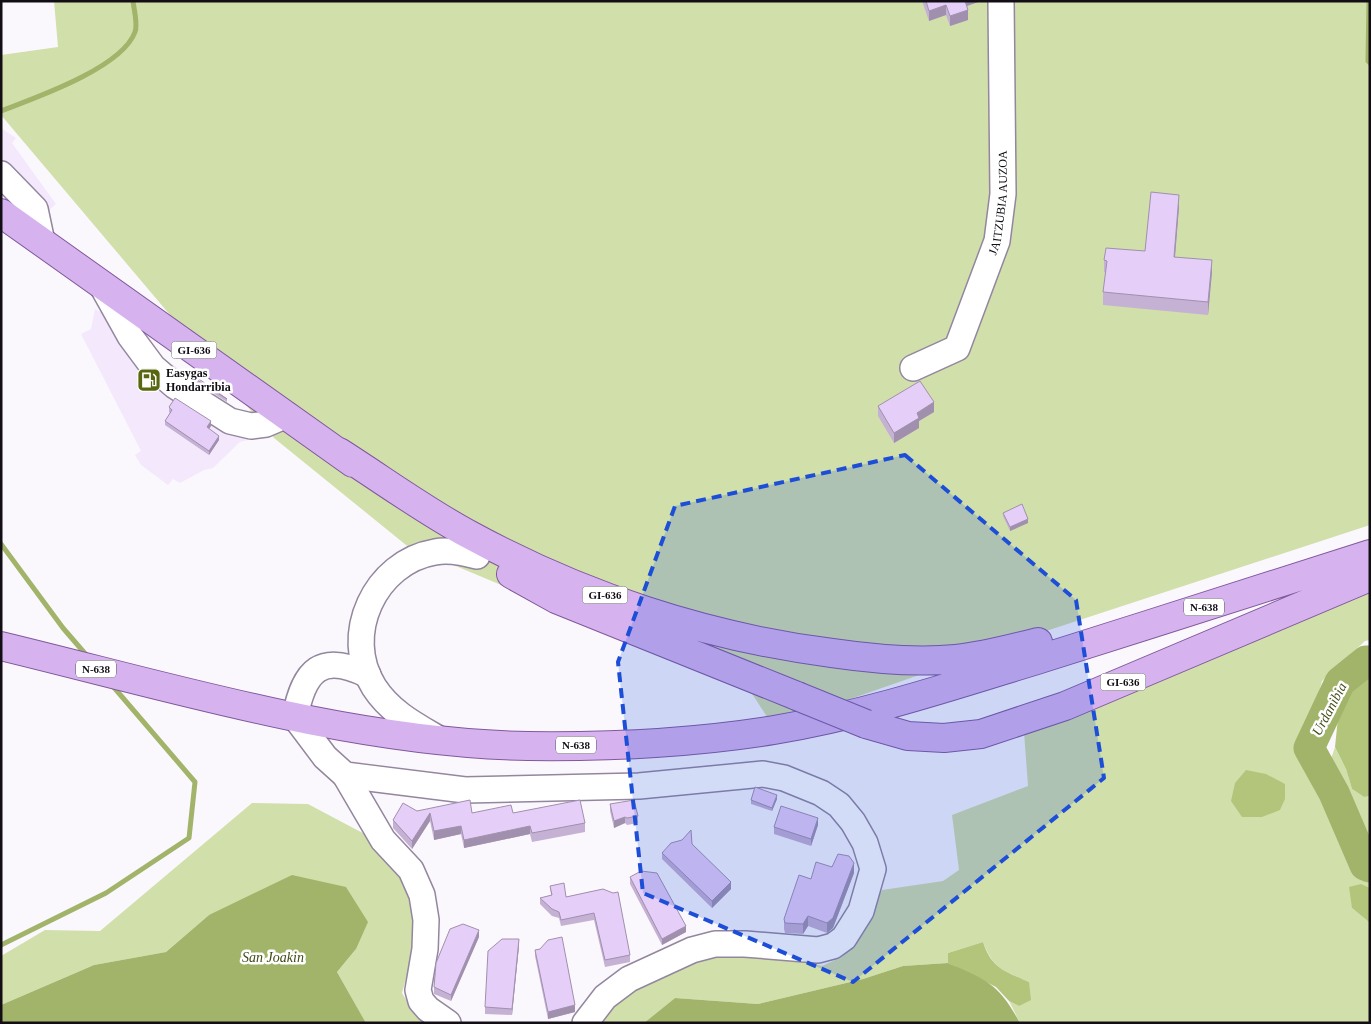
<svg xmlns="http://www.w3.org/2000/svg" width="1371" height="1024" viewBox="0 0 1371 1024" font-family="'Times New Roman',serif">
<rect width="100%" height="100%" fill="#fbf8fd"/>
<path fill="#f3e8fc" d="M1 128 16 138 12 143 56 204 45 214 13 203 1 195Z
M95 309 133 329 151 349 238 411 277 432 240 442 213 468 204 470 180 483 173 479 168 485 141 465 135 455 141 451 81 334 91 329Z"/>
<path fill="#d1dfab" d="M54 1H1370V525L1034 635 773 726 749 689 406 545 274 438 1 115V55L58 47Z
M1370 591V640L1365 641 1322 681 1303 753 1357 870 1370 878V888L1360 884 1352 908 1370 923V1023H1020L1009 1001 1019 1006 1029 982C1003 970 994 970 983 942L948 953V963L903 966 863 979 758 1004 675 998 644 1023H594L634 990 707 955 774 954 822 966 842 957 856 942 882 890 943 881 959 870 952 815 1028 786 1024 732Z
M1335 747 1346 769 1352 789 1364 797 1370 796V852L1362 844 1329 765Z
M252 803 308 804 374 839 414 890 418 935 402 993 412 1009 429 1023H366L337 972 356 949 209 915 166 952 94 965 1 1005V956L45 930 100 931Z"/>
<path fill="#b3c57a" d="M1370 672V796L1364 797 1352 789 1346 769 1335 747 1338 718 1348 690Z
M1246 770 1266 774 1285 784V799L1280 810 1262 817H1242L1231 801 1235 783Z
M1361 884 1370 888V923L1352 908 1349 887Z
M983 942C992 969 1005 971 1029 982L1031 1000 1019 1006 1009 1001 996 987 948 963V953Z"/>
<path fill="#a2b46a" d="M292 875 346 887 368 922 356 949 337 972 366 1023H1V1005L94 965 166 952 209 915Z
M948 963C987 980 999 984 1020 1023H644L675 998 758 1004 863 979 903 966Z"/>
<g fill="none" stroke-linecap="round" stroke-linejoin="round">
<path stroke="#a2b46a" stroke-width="5" d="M1369 1 1368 61 1370 63
M1 111C35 98 122 68 135 32 138 24 134 10 133 1
M1 544 63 628 88 657
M1 945 106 893 189 838 195 782 111 684"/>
<path stroke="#a2b46a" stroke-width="31" d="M1370 661H1366L1340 682 1309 748 1334 793 1365 865 1370 867"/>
<g stroke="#93869e" stroke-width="28">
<g id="minor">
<path d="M1 174 35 209 42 242"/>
<path d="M101 284 130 336 153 367 175 386 230 421 251 426 266 424 287 415"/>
<path id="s1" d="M913 368 957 348 997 241 1003 194 1001 1"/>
<path d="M368 675C321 652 304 670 295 717L325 757 345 775 465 790 639 786 763 774 784 778 821 793 839 805 853 822 865 843 873 869 861 911 844 938 833 946 818 950 745 944H715L692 950 629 979 605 997 585 1023"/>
<path d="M439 739C415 725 390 712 374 687 341 635 375 562 435 552 449 549 463 553 477 556"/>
<path d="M345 775 383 840 411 870 422 895 426 920 425 949 418 990 421 1001 428 1009 448 1023"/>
</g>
</g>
<g stroke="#80599d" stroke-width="30">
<path id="major" d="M1 213 353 463
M339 452C383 480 425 511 470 535 582 596 706 637 832 653 873 659 915 663 956 659 984 656 1011 649 1038 642
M511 574 556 599 797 696
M1 646C171 687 353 743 528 746 610 747 693 743 774 730 865 715 952 686 1040 659 1150 624 1260 590 1370 554
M866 724 908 736 944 738 981 734 1065 706 1370 577"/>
</g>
<use href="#minor" stroke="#fff" stroke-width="25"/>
<use href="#major" stroke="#d6b3ef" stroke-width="28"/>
<g stroke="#80599d" stroke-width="30" stroke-linecap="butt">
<path id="major-bridge" d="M797 696 866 724"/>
</g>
<use href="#major-bridge" stroke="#d6b3ef" stroke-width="28"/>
</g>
<path fill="#c5b1d4" d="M922 1H978V2L967 6 968 20 950 26 946 15 929 21Z
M1179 207 1175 257 1212 272 1208 315 1103 305V292L1106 273 1104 272V260L1145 251Z
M191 376 227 399V402L191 379Z
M878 406 934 412 919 421V428L894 443 878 416Z
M169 407 211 426 209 429 219 440 209 455 165 425V421L170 413 169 412Z
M1003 513 1028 523 1010 531 1003 516Z
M777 799 772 811 751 804V800Z
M610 804 638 816V823L627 825 625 823 614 828 610 811Z
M417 811 472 813H513L585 823V832L532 842 530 834 464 848 461 834 434 840 430 821 412 849 393 828V820Z
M818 825 811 846 774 834V827Z
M692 844 731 889 712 908 662 859V853Z
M854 873 833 928 827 933 808 926 803 934 785 933 784 929V919Z
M630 877 686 932 662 945 630 884Z
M550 886 566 897 603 889 630 955V962L605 967 594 920 561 926 559 918 552 916 540 904V898L551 895Z
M479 937 451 1001 434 994V987Z
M519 946 512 1015 485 1014V1007Z
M540 949 575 1012 548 1019 535 956V950Z"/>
<path fill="#a090ad" d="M964 1H978V2L964 7Z
M946 5V15L929 21V11Z
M968 10V20L950 26V16Z
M1179 195V207L1174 269V257Z
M1212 260V272L1208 315V302Z
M934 402V412L919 421V428L894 443V433L917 413Z
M211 421V426L207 432V427Z
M219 436V440L209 455V451Z
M1028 519V523L1010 531V527Z
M777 795V799L772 811V808Z
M430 813V821L412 849V841Z
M625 817V823L614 828V821Z
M818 818V825L811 846V839Z
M461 826V834L434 840V831Z
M530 826V834L464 848V840Z
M854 863V873L833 928 827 933V923Z
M731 882V889L712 908V901Z
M808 916V926L803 934V924Z
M686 926V932L662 945V939Z
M479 930V937L451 1001V995Z
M519 939V946L512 1015V1009Z
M575 1005V1012L548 1019V1012Z"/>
<path fill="#e5cef7" stroke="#a090ad" d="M926 1H965L968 10 950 16 946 5 929 11Z
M1151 192 1179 195 1174 257 1212 260 1208 302 1103 292 1107 261 1104 260 1106 248 1145 251Z
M192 374 227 399 191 376Z
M920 381 934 402 917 413 919 418 894 433 878 406Z
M175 398 211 421 207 427 219 436 209 451 165 421 172 410 169 407Z
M1022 504 1028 519 1010 527 1003 513Z
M755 787 777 795 772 808 751 800Z
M470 800 472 813 511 805 513 813 580 800 585 823 532 833 530 826 464 840 461 826 434 831 430 813 412 841 393 820 403 803 417 811Z
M634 800 638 816 627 818 625 817 614 821 610 804Z
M781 806 818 818 811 839 774 827Z
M691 830 692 844 731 882 712 901 662 853 671 843 682 840Z
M838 854 849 856 854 863 833 918 827 923 808 916 803 924 785 923 784 919 799 875 811 879 816 862 832 867Z
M641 871 657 873 686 926 662 939 630 877Z
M564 883 566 897 603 889 613 893 618 892 630 955 605 960 594 913 561 920 559 912 552 909 540 898 552 895 550 886Z
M463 924 479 930 451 995 434 987 436 963 450 929Z
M562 937 575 1005 548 1012 535 950 540 949 548 940Z
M502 939H519L512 1009 485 1007 488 951Z"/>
<path fill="#1d4ed8" fill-opacity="0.2" stroke="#1d4ed8" stroke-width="4" stroke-dasharray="10 6" stroke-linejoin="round" d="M905 455 1076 600 1104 778 853 982 643 893 618 662 675 506Z"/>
<defs>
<g id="fuel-square" transform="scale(1.25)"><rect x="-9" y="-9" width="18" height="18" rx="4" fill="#586811" stroke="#fff"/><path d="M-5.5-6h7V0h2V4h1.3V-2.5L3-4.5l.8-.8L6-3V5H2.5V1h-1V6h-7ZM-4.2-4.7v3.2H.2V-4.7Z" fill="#fff"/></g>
</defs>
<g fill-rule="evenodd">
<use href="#fuel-square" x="149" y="380"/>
</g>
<g text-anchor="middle" stroke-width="5" stroke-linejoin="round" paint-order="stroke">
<g fill="#fff" stroke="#5a565c" stroke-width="1">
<rect x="171.5" y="341.5" width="45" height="17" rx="4"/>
<rect x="582.5" y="586.5" width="45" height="17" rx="4"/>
<rect x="1184" y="598.5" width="40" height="17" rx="4"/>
<rect x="76" y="660.5" width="40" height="17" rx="4"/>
<rect x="1100.5" y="673.5" width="45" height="17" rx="4"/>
<rect x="556" y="736.5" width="40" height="17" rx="4"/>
</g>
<g font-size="11" font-weight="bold" fill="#130e16">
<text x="194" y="354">GI-636</text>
<text x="605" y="599">GI-636</text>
<text x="1204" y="611">N-638</text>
<text x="96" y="673">N-638</text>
<text x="1123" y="686">GI-636</text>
<text x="576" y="749">N-638</text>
</g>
<g font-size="12" fill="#130e16" stroke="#fff">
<text dy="4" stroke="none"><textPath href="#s1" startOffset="201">JAITZUBIA AUZOA</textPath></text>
</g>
<g font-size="12" font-weight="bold" fill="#130e16" stroke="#fff" text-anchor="start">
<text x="166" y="377">Easygas<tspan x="166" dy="14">Hondarribia</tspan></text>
</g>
<g font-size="14" font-style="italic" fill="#404b15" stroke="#fff">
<text transform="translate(1329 709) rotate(-62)" y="5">Urdanibia</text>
<text x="273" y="962">San Joakin</text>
</g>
</g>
<rect width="1371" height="1024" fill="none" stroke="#130e16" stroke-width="5"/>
</svg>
